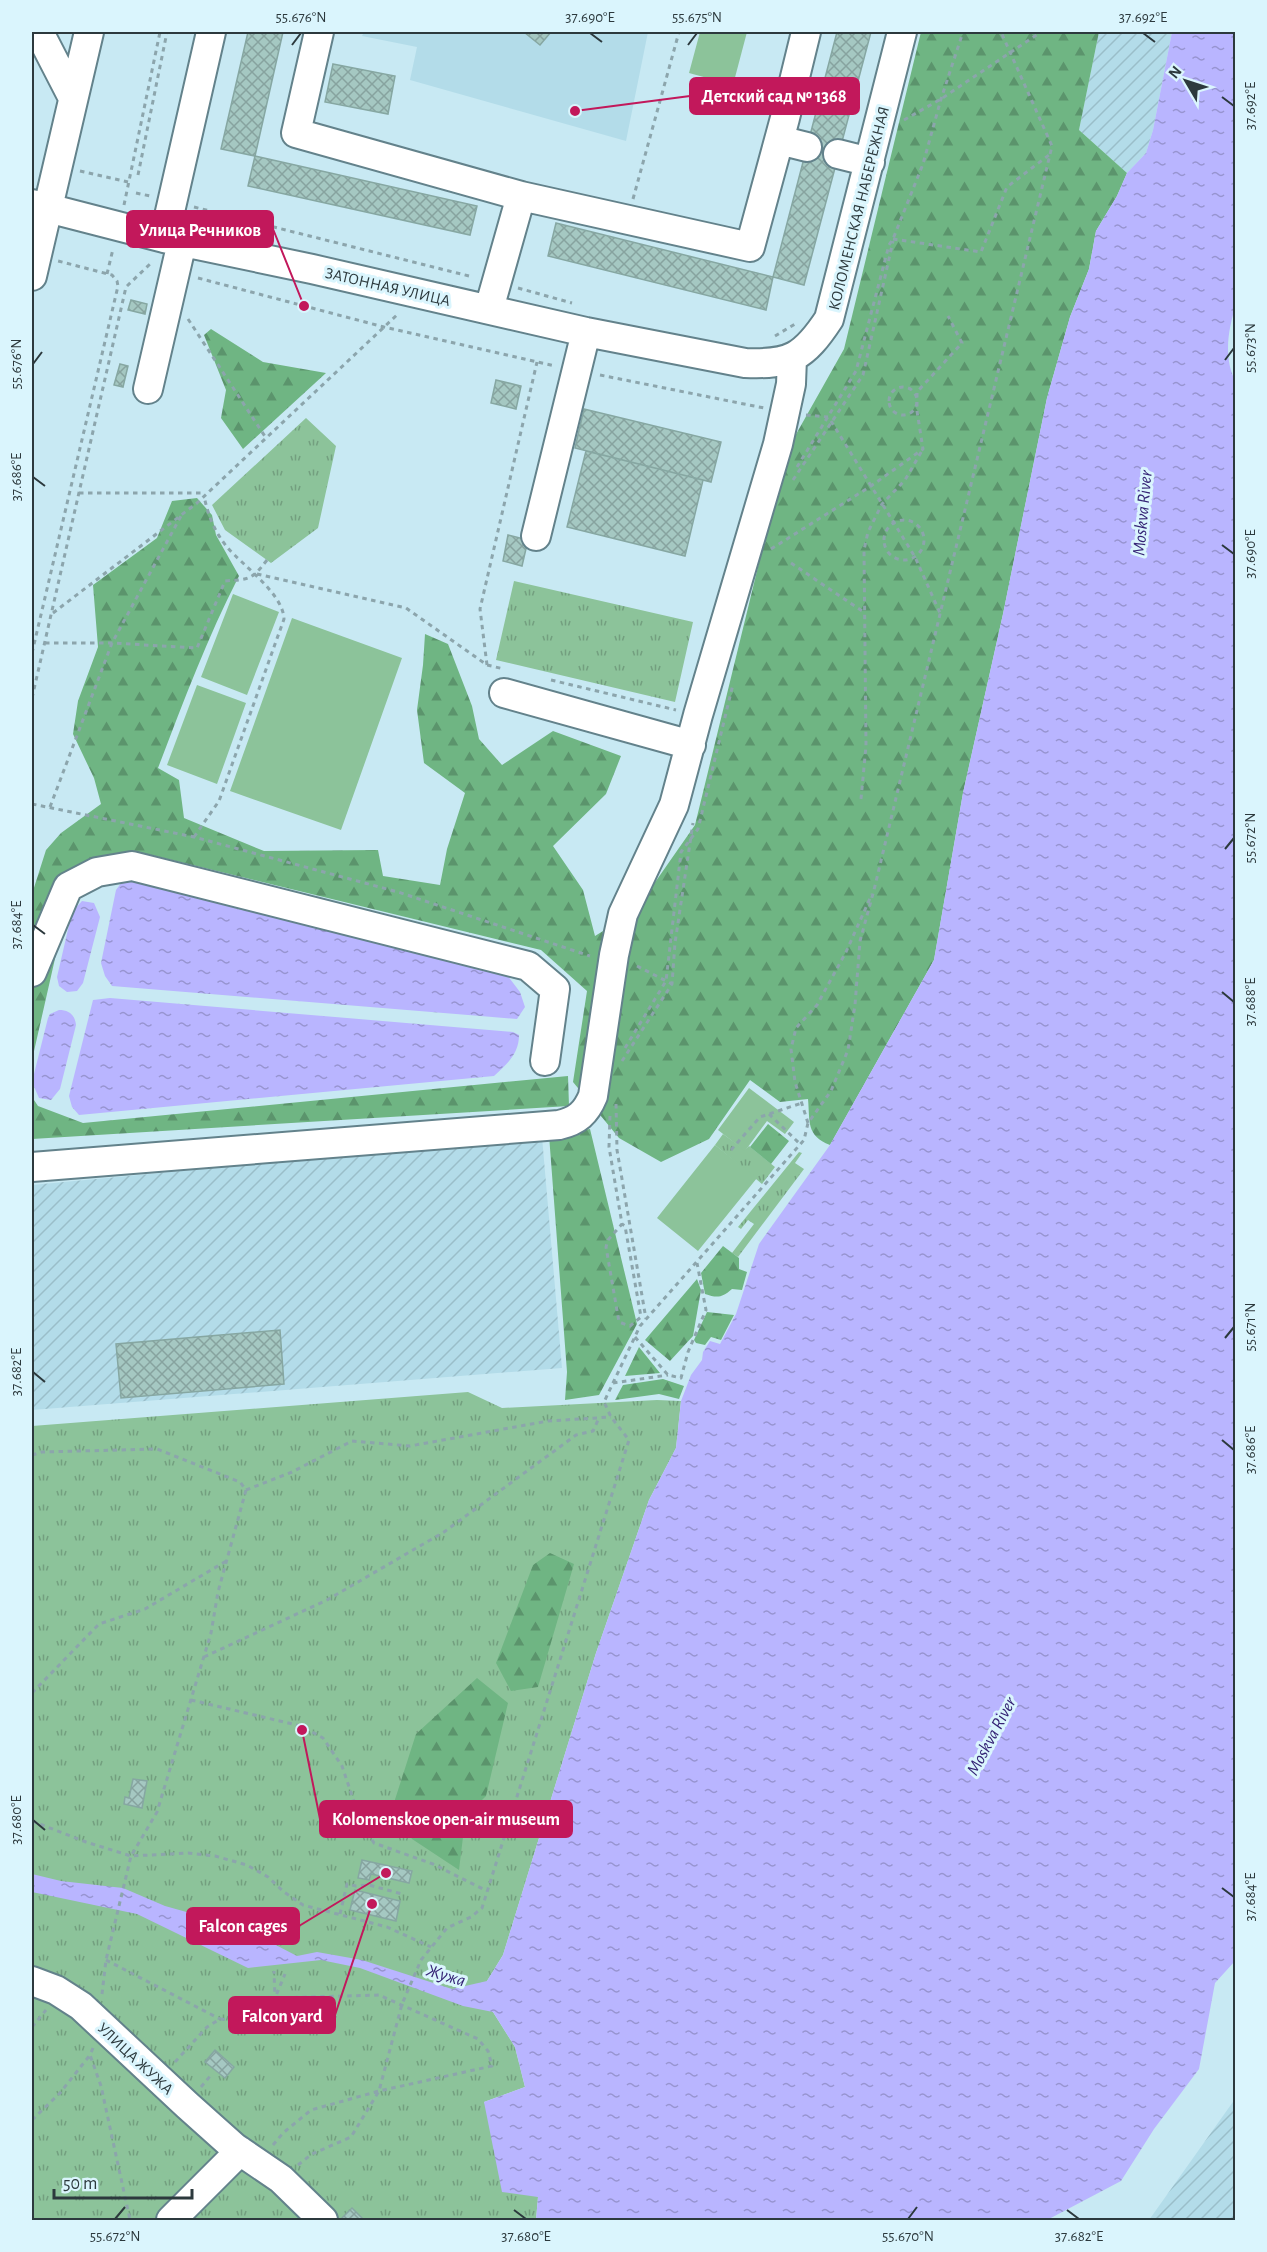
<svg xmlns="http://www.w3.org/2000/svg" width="1267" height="2252" viewBox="0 0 1267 2252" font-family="'Alegreya Sans',sans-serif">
<defs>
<pattern id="industrial-furrows" width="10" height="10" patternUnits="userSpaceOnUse" patternTransform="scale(1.5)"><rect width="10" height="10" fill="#b3dce9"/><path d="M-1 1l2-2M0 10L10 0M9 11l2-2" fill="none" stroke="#9abec9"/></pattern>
<pattern id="grass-tufts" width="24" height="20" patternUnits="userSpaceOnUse" patternTransform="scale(1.5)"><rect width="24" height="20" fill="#8cc39a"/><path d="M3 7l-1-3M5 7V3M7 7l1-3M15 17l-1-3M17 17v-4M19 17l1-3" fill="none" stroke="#739f7f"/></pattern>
<pattern id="forest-firs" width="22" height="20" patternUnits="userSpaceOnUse" patternTransform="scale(1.5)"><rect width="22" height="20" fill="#6fb583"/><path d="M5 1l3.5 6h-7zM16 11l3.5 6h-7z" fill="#5b946c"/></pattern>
<pattern id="water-ripples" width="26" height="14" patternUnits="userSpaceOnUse" patternTransform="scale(1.5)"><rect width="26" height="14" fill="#b9b5ff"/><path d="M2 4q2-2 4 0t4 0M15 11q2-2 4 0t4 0" fill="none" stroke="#9794d0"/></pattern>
<pattern id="building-cross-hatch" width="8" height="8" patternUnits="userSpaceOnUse" patternTransform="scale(1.5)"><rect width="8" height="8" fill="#a5c8c2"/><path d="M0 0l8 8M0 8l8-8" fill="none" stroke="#87a39f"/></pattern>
</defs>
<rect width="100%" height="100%" fill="#c8e9f3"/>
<path fill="#b3dce9" d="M364 32H648L626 141 410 80 417 47 362 36Z"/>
<path fill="url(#industrial-furrows)" d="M1099 32H1172L1153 130 1146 153 1127 173 1079 130Z
M542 1137 562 1368 32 1410V1185Z
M1235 2099V2220H1149Z"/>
<path fill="url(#grass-tufts)" d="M306 418 336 446 318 528 271 563 225 530 212 505Z
M514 581 693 622 675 702 496 660Z
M723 1134 745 1150 749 1146 775 1167 762 1184 715 1145Z
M799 1152 802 1153 795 1163 804 1169 738 1257 732 1253 754 1224 748 1220 741 1229 738 1227Z
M468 1392 502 1408 657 1400 681 1401 676 1448 649 1500 596 1653 503 1955 487 1981 493 2012 515 2047 525 2087 484 2102 538 2197 536 2220H32V1426Z"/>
<path fill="url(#forest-firs)" d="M921 32H1099L1079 130 1127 173 1117 196 1096 231 1089 269 1070 317 1047 398 1003 614 963 793 934 960 830 1145C806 1136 810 1121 808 1099L780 1102 750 1080 709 1139 661 1162 619 1138 573 1082 587 991 541 950 143 853 96 866 69 897 32 1060V894L46 850 61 833 101 804 94 778 73 734 78 701 98 647 93 585 157 538 172 501 197 498 212 515 216 535 239 576C207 638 183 703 158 768L179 780 184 818 264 851 378 850 383 876 440 885 447 849 465 793 424 763 417 710 423 665 425 634 448 644 472 706 479 739 502 765 553 731 621 756 606 794 553 846 583 890 595 936 635 911 695 825 786 452 844 349Z
M211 329 263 362 326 373 243 449 221 418 226 390 204 335Z
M568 1076 569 1106 32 1139V1097L38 1106 83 1123Z
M768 1124 789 1141 771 1164 750 1147Z
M590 1129 637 1324 599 1395 565 1400 567 1372 549 1135Z
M723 1246 739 1258V1269L747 1272 742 1290 732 1289C722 1298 717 1298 705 1294L701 1273Z
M697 1279 701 1290 693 1336 670 1361 645 1340Z
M707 1312 734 1315 721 1340 711 1337 705 1345 696 1343 694 1340Z
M639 1347 660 1373 625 1376Z
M663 1379 684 1386 679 1399 659 1394 615 1400 623 1385Z
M550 1553 574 1564 538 1687 511 1691 496 1663 533 1565Z
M477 1678 508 1703 486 1796 456 1826 463 1837 459 1870 412 1839 391 1812 416 1734Z"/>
<path fill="#8cc39a" d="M700 32H747L733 85 689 73Z
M233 594 279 612 247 695 201 677Z
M292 618 402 658 341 830 230 791Z
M197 685 246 703 217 784 167 765Z
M749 1088 794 1122 785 1134 767 1121 745 1151 718 1130Z
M715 1145 757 1178 698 1251 657 1218Z"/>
<path fill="url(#water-ripples)" d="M1172 32H1236V305C1228 329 1223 359 1236 382L1235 1961 1215 1983 1199 2069 1154 2129 1121 2181 1047 2220H536L538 2197 502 2192 484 2102 525 2087 515 2047 493 2012 463 2006 360 1968 321 1960 248 1968 137 1914 32 1892V1874L61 1881 123 1888 165 1906 233 1925 268 1919 270 1942 297 1956 317 1952 362 1960 452 1989 487 1981 503 1955 596 1653 649 1500 676 1448 681 1401 691 1375 702 1360 703 1352 710 1341 720 1344 736 1314 759 1244 830 1145 934 960 963 793 1003 614 1047 398 1070 317 1089 269 1096 231 1117 196 1127 173 1146 153 1153 130Z
M127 875 507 975 520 992 525 1007 517 1019 112 986 105 976 101 963 116 890Z
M82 901 94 903 100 917 83 983 77 991 67 992 59 986 57 977 72 912Z
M110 998 513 1032 519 1035C519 1054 507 1064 494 1076L79 1115 72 1107 69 1096 93 1000Z
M59 1010C69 1010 75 1015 76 1025L60 1089 51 1100 39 1098 32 1082 48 1018 50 1014Z"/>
<path fill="url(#building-cross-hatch)" stroke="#86a7a2" stroke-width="1.5" d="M248 32H283L255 156 221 149Z
M524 32H551L540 45Z
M837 32H871L804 285 773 277Z
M333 64 395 76 388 114 325 102Z
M255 156 477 206 470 235 248 186Z
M556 223 773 277 766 310 548 256Z
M131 300 147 304 145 314 128 310Z
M120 364 128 366 123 387 114 385Z
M496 380 521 386 516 409 491 403Z
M584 409 721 442 711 482 575 448Z
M586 451 703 480 685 556 567 527Z
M508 535 528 540 522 566 503 561Z
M280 1330 284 1384 121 1398 116 1344Z
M133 1779 147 1781 142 1808 124 1804 125 1797 129 1798Z
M362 1860 412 1871 409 1883 371 1874 369 1880 358 1878Z
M355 1890 400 1901 396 1921 350 1910Z
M215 2050 234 2067 225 2078 205 2062Z
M352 2208 364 2220H340Z"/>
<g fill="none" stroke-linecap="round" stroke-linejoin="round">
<g stroke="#63828b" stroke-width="32">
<path id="minor" d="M39 32 73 98
M319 32 296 133 521 196
M779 140 807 147
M838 154 870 162
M32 204 164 238 312 269 586 332 745 363C790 365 804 357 829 319L902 32
M164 238 211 32
M32 276 89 32
M489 309 521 196 750 247 785 118 806 32
M148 389 182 242
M536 536 586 332
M504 693 691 745
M32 972 68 887 97 872 132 866 528 966 555 989 545 1061
M32 1167 559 1125C577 1121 586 1113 593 1096L614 955 623 914 674 805 698 715 778 444 791 384 792 358
M32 1981 56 1990 81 2006 187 2105 234 2147 281 2179 323 2220
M171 2220 240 2151"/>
</g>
<path stroke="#8ca5ac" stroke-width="3" stroke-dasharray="4.5 4.5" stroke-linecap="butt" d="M904 120 941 99 1041 32
M80 171 128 182
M138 175 167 32
M136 193 150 196
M633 199 679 32
M124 205 160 32
M194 207 473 277
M893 239 981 252 1007 187 1049 155
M107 274 113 249
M198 278 384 327 555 366
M518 288 572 303
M188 319 266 438
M775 336 795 324
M600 375 764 408
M889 401a14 14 0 1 1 28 0a14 14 0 1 1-28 0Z
M806 415 828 417
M831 421 915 557 940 613
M797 467 856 371 889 245 893 239 923 164 941 99 963 32
M793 480 863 375 893 241
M79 493H205
M884 540a20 20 0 1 1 40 0a20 20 0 1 1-40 0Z
M771 549 871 486 923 449 917 411V392L962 343 948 316
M791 563 865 613
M257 574 406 608 487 665 504 669
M53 613 197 503 399 313
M45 643H112L197 648 225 581C249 579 251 581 267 560
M32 653 118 286 117 281 112 275 58 261
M487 665 480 609 537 362
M551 680 676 710
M32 698 126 287 150 264 154 265
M861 799 866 746 864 550 868 532 882 504 905 480 923 449
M32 804 194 837 398 892 590 956
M50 807 112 643 181 516
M194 837 219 801 284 619C283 593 242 565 227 547 214 531 208 515 204 496
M637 966 672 984
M625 1048 666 981 681 852 698 829 733 684
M622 1061 672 984 675 943 693 823
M616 1104 617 1150 646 1319
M769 1114 800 1144
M610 1116 609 1147 622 1224 608 1240 606 1247 619 1322 630 1326 641 1317 625 1226 622 1224
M808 1123 795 1082 791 1049 796 1028 817 1005 846 952 872 894
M731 1150 760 1117 802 1103
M635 1337 668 1375 681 1378 688 1352 706 1310 697 1263
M613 1383 668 1375
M32 1455 42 1452 157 1449 240 1482 246 1490 218 1592 211 1633 157 1812 131 1856 106 1960 102 1994
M246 1490 292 1472 352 1441 410 1446 548 1421 611 1417
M204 1657 327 1600 444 1532 576 1435 593 1431 599 1418
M32 1693 99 1624 145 1609 228 1560
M191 1700 301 1726 323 1738 342 1766 361 1822 374 1843 433 1864 487 1891
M32 1821 86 1842 131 1856 188 1853 215 1856 247 1865 268 1877 284 1892 303 1905 387 1927 431 1947
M340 1914 347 1884 356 1886 369 1885 402 1894
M106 1960 220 2019
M32 2027 46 2010
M93 2048 90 2055 101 2086 130 2220
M175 2062 207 2027 220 2019 248 2022 262 2017 275 1998 274 1971
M201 2087 211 2075
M32 2120 60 2093 90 2055
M273 2145 283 2133 311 2110 379 2091 492 2066 488 2051 478 2039 379 1995 275 1998 285 1974
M298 2165 312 2154 351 2137 379 2091 402 2004 421 1960 447 1928 471 1917 482 1908 629 1440 611 1417 604 1402 640 1326 804 1140 808 1123 831 1091 848 1050 855 1005 860 941 874 890 1052 146 1001 32"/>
<use href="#minor" stroke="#fff" stroke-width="28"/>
</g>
<path fill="none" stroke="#2c393d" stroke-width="2" d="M590 33 602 42M1143 33 1155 42M292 45 301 33M688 45 697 33M1222 97 1234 106M1225 360 1234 348M33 364 42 352M33 477 45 486M1222 545 1234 554M1225 849 1234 838M33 925 45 934M1222 992 1234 1002M1225 1338 1234 1327M33 1372 45 1382M1222 1440 1234 1450M33 1820 45 1830M1222 1888 1234 1897M514 2210 526 2219M1067 2210 1079 2219M115 2219 125 2207M908 2219 917 2207"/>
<g text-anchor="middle" stroke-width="6" stroke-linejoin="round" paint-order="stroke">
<g font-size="16" fill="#2c393d" stroke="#daf5fd">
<text transform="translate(858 208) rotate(-76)" y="6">КОЛОМЕНСКАЯ НАБЕРЕЖНАЯ</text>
<text transform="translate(388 286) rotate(13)" y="6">ЗАТОННАЯ УЛИЦА</text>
<text transform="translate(136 2058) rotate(43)" y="6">УЛИЦА ЖУЖА</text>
</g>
<g font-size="18" font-style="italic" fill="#342375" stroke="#daf5fd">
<text transform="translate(1142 513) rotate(-85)" y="6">Moskva River</text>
<text transform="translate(991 1736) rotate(-62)" y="6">Moskva River</text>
<text transform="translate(446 1975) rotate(17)" y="6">Жужа</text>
</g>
</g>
<path fill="none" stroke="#c2185b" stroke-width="2" d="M575 111L690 96M304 306L273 229M302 1730L320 1819M386 1873L299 1926M372 1904L335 2015"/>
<g fill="#c2185b" stroke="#daf5fd" stroke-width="2">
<circle cx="575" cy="111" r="6"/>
<circle cx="304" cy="306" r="6"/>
<circle cx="302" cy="1730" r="6"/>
<circle cx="386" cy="1873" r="6"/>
<circle cx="372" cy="1904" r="6"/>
</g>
<g fill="#c2185b" stroke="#c2185b" stroke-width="2">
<rect x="690" y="78" width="169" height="36" rx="6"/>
<rect x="127" y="211" width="146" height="36" rx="6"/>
<rect x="320" y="1801" width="252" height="36" rx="6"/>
<rect x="187" y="1908" width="112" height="36" rx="6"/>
<rect x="229" y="1997" width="106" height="36" rx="6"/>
</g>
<g font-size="18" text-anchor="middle" font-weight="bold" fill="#fff">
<text x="774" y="102">Детский сад № 1368</text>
<text x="200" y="236">Улица Речников</text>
<text x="446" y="1825">Kolomenskoe open-air museum</text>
<text x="243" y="1932">Falcon cages</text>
<text x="282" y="2022">Falcon yard</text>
</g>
<rect width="1267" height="2252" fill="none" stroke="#daf5fd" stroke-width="66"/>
<g transform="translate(1186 81) rotate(309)" stroke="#daf5fd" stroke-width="4.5" paint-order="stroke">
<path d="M0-4.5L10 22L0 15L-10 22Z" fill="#2c393d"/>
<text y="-9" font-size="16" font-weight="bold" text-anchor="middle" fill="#2c393d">N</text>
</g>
<path d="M54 2189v9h138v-9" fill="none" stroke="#2c393d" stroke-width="3"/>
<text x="63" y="2189" font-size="18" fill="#2c393d" stroke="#daf5fd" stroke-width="4.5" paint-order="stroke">50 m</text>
<rect x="33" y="33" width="1201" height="2186" fill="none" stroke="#2c393d" stroke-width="2"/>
<g font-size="15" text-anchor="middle" fill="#2c393d">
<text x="301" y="22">55.676°N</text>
<text x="590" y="22">37.690°E</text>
<text x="697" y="22">55.675°N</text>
<text x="1143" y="22">37.692°E</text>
<text transform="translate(1250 106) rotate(-90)" y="5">37.692°E</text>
<text transform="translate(1250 348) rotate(-90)" y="5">55.673°N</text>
<text transform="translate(16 364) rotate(-90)" y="5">55.676°N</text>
<text transform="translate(16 477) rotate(-90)" y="5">37.686°E</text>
<text transform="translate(1250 554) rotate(-90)" y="5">37.690°E</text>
<text transform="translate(1250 838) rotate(-90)" y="5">55.672°N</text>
<text transform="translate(16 925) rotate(-90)" y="5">37.684°E</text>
<text transform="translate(1250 1002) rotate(-90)" y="5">37.688°E</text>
<text transform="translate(1250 1327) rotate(-90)" y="5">55.671°N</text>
<text transform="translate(16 1372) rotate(-90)" y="5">37.682°E</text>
<text transform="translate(1250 1450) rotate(-90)" y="5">37.686°E</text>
<text transform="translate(16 1820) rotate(-90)" y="5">37.680°E</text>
<text transform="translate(1250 1897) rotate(-90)" y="5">37.684°E</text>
<text x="115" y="2241">55.672°N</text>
<text x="526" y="2241">37.680°E</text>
<text x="908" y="2241">55.670°N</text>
<text x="1079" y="2241">37.682°E</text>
</g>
</svg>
